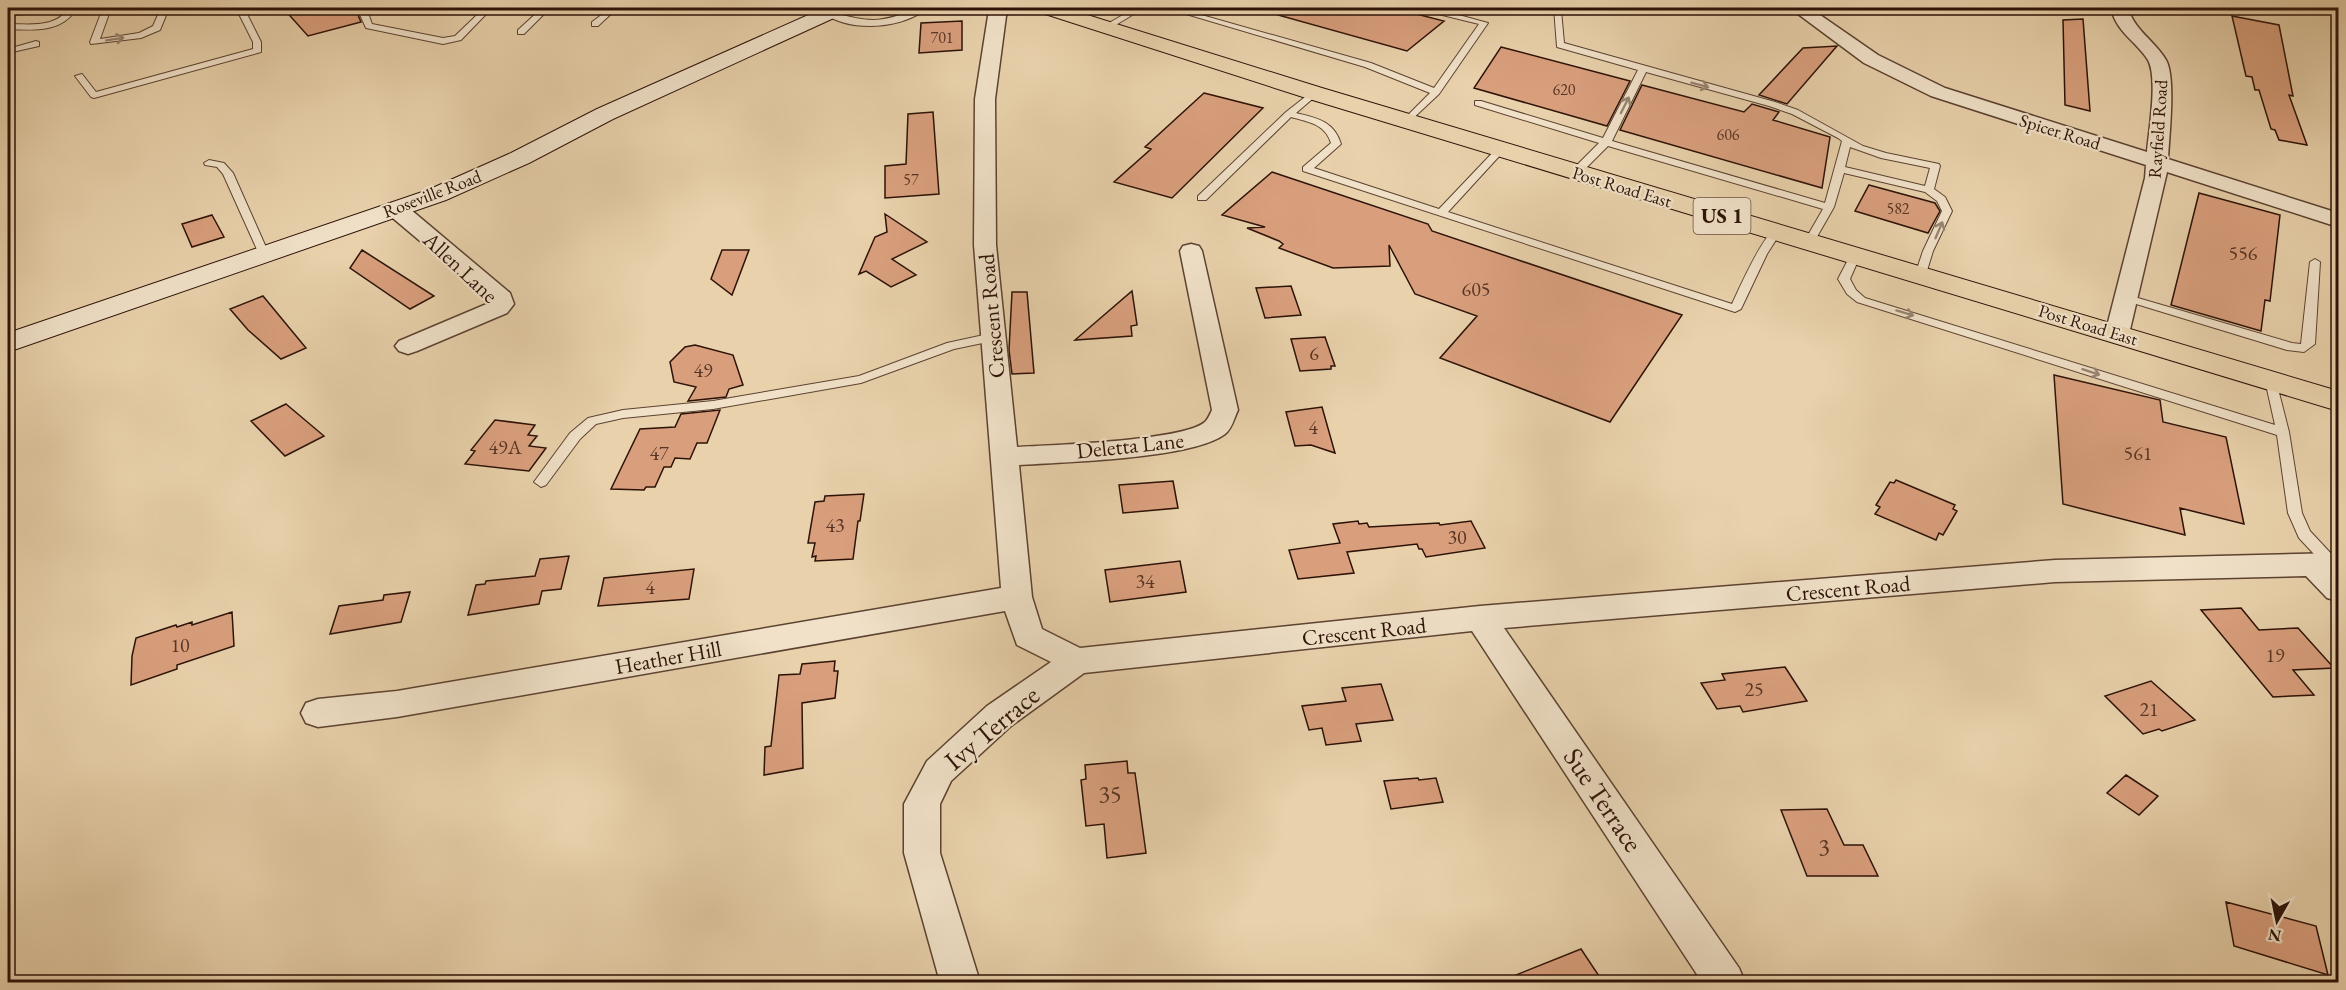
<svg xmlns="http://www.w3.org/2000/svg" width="2346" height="990" viewBox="0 0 2346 990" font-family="'EB Garamond',serif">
<rect width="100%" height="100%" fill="#e8d1ab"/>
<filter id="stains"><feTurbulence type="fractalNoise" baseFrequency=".00333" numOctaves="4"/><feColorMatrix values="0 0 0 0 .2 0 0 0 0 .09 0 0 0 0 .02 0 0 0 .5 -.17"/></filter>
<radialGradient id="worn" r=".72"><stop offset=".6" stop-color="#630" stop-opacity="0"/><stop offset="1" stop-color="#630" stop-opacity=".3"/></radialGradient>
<path fill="#d99f7d" stroke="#2d1208" stroke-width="1.5" d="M283 8H355L361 22 308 36Z
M1279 8H1393L1444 21 1407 51 1278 15Z
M2232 16 2279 25 2293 96 2289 95 2307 145 2279 140 2275 130 2271 129 2259 90H2255L2252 77 2246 76Z
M2083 19 2090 111 2065 105 2063 20Z
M962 21V50L919 53 921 23Z
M1837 46 1787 104 1759 95 1803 48Z
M1501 47 1630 81 1607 126 1474 88Z
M1642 85 1744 112 1752 104 1779 112 1773 120 1830 137 1822 188 1620 130Z
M1204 93 1263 108 1172 198 1114 182 1151 149 1145 147Z
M933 112 939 194 885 198V166L906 164 908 114Z
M1272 172 1428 224 1432 231 1682 315 1610 422 1440 358 1477 316 1415 294 1389 245 1390 266 1333 268 1279 248 1283 244 1279 241 1247 228 1265 227 1222 215Z
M1869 185 1935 203 1940 211 1928 233 1855 211Z
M2199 193 2280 215 2270 301 2265 300 2261 331 2171 305Z
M885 214 927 242 892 259 916 275 891 287 866 271 859 274 875 237 887 232Z
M212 215 224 237 192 247 182 224Z
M362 250 434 296 410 309 350 268Z
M722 250H749L732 295 711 279Z
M1291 286 1301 315 1265 318 1256 288Z
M1132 291 1137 325 1131 326 1132 336 1075 340Z
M1012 292H1027L1034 373 1012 374 1009 350Z
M263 296 306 348 281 359 248 330 230 309Z
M1325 337 1335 366H1331V369L1300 371 1291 339Z
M695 345 733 355 743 385 729 389 726 397 688 401 696 387 674 382 670 362 685 347Z
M2054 375 2160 400 2163 422 2226 437 2244 524 2180 508 2185 535 2063 504Z
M286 404 324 436 285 456 251 421Z
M1322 407 1335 453 1311 445 1295 446 1286 412Z
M720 410 707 443H697L690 459 675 458 671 467H664L655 487H646L644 490 611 489 640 429 675 427 681 414Z
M495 420 535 425 528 435 537 436 529 446 546 448 529 471 465 464 475 451 471 450Z
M1896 480 1955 505 1953 509 1957 511 1943 535 1939 533 1936 540 1875 514 1880 507 1876 505 1890 482 1894 483Z
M1173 481 1178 508 1123 513 1119 485Z
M864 494 860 521H858L853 559 815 561 816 556 812 557 815 543H808L815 502 824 501 825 496Z
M1358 521 1359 524 1367 523 1369 527 1439 523 1440 525 1471 521 1485 548 1426 557 1422 549H1419L1417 544 1347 552 1354 573 1298 579 1289 550 1340 543 1333 524Z
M569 556 561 589 542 591 539 604 468 615 476 585 485 584 486 581 535 576 540 559Z
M1180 561 1186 592 1110 602 1105 570Z
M694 569 689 599 598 606 604 578Z
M410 592 401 622 330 634 339 606 383 600 384 595Z
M2241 608 2259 630 2298 628 2334 668 2293 670 2314 695 2273 697 2201 610Z
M232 612 234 646 177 665V669L131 685 132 656 136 638 176 625 177 627 192 622V625Z
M835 661 834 671H838L835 698 802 703 803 768 764 775 765 747 771 746 779 675 800 674 802 664Z
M1785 667 1807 701 1743 712 1740 706 1717 709 1701 683 1725 680 1722 674Z
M2151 681 2160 689 2195 720 2162 731 2159 729 2143 734 2105 696Z
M1381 684 1393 720 1356 724 1361 741 1326 745 1322 728 1309 730 1302 706 1346 701 1342 688Z
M1127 761 1128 773H1135L1146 853 1107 858 1104 824 1086 826 1081 780 1086 779 1085 765Z
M2126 775 2158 796 2139 815 2107 793Z
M1418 778 1419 780 1436 778 1443 802 1391 809 1384 781Z
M1827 809 1844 845H1863L1878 876H1807L1781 810Z
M2226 902 2316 926 2328 975 2234 946Z
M1581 949 1603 982H1501V981Z"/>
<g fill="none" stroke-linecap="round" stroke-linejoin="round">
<g stroke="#5c4231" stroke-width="2">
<path id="lane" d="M56 8 76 9C62 33 32 30 8 29V24C27 24 52 28 66 12L8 15V11Z
M103 8H111L100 39 139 33 153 26 161 8H169L160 30 141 38 91 44 90 42Z
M236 8H244L261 42V52L94 98 91 97 75 76 82 74 96 92 253 49V42Z
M357 8H492L461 40 443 44 366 28ZM368 13H479L455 36 443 38 372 24Z
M542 8H550L524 34H518V30Z
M601 8H609L612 13 598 26H592V22L604 13Z
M918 8H928C901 29 851 33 823 13L827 11C869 22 877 25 918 8Z
M1135 8H1144L1109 29 1102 27Z
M1166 8H1177L1371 63 1434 88 1479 24 1422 10 1421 8H1433L1488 23 1439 94 1407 124 1402 121 1430 93 1365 67Z
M1554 8 1561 10 1564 43 1775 102 1798 110 1863 146 1886 153 1939 164 1940 166 1934 189 1945 197 1952 211 1933 251 1925 277H1917L1915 275 1923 251 1942 211 1937 201 1925 192 1844 173 1834 207 1814 242 1809 245 1804 242 1823 209 1608 146 1579 175H1571V171L1599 143 1475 105V101H1481L1603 138 1638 70 1557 47ZM1646 72 1769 106 1792 114 1838 138 1842 141 1825 203 1612 141ZM1850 147 1881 158 1930 168 1925 186 1845 167Z
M36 41 39 42V46L8 53V49Z
M1314 90 1317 91V95L1296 113C1317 118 1334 121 1341 144L1314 168 1439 209 1497 148H1503V152L1448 212 1732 304C1739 289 1763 234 1776 229L1781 232 1767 254 1741 309 1735 312 1303 171V167L1331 143C1325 124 1309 122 1291 117L1206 200H1198V196L1286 112Z
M209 160 224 163 233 173 269 254 268 256H260L259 254 223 174 217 167 205 165 204 163Z
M1855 253 1860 256 1850 279 1856 290 1865 298 2275 425 2265 380 2271 376 2275 377 2289 432 2302 513 2310 531 2337 560V568H2327L2299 538 2288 513 2277 435 1857 302 1847 294 1838 279 1850 256Z
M2315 259 2320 262 2315 344 2304 352 2287 350 2123 300 2121 298 2127 295 2131 296 2292 343 2301 344 2310 262Z
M993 333 997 334 999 337 997 340 954 349 861 383 713 409 623 418 596 424 580 439 546 485 541 487 534 482 570 433 588 418 623 410 713 401 859 376 947 343Z"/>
</g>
<g stroke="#5c4231" stroke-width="3">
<path id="street" d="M994 8H1011L1006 16 995 99 996 245 1017 447C1051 445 1183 441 1205 422 1208 419 1210 414 1212 410L1180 251 1183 246 1191 244 1199 246 1202 251 1238 410C1234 418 1232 429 1225 434 1192 459 1064 462 1019 465L1032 597 1042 629 1080 648 1480 606 2055 560 2338 553V601L2327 598 2306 576 2055 582 1504 628 1739 968 1745 982H1702L1472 631 1084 673 1011 726 951 781 940 804V853L980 982H940L904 853V804L927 761 987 706 1051 662 1017 645 1005 611 397 717 318 727 306 723 301 713 306 703 318 699 397 691 1001 588 974 245 975 99 988 16Z
M1790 8H1810L1878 55 1945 88 2147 152C2149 130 2158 78 2148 60 2136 41 2116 32 2111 8H2128C2134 30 2155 41 2166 60 2176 77 2169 137 2168 159L2338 213V227L2167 172 2129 334 2126 339 2117 342 2108 339 2105 334 2145 178 2146 165 1931 96 1864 63Z
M396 202 404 204 510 293 514 304 507 313 417 351 408 354 399 351 395 346 399 341 489 303 490 300 388 214 385 209 388 204Z"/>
</g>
<g stroke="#2d1208" stroke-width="2">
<path id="secondary" d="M824 8H850L847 12 613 119 529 163 446 200 8 352V333L428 190 511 153 597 109Z"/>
</g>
<g stroke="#2d1208" stroke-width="2">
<path id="primary" d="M1036 8H1065L1322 88 2338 391V411L1306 98 1039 12Z"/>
</g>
<use href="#lane" fill="#f0e1c8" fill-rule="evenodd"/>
<use href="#street" fill="#f0e1c8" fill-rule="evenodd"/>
<use href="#secondary" fill="#f0e1c8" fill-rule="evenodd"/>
<use href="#primary" fill="#e8d1ab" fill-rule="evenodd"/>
</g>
<defs><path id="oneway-shaft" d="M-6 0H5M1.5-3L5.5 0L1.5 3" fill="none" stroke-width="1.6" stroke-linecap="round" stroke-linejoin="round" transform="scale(1.5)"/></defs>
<g stroke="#988472">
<use href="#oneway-shaft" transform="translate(115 39) rotate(-9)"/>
<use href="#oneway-shaft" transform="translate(1700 85) rotate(15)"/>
<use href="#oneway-shaft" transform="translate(1625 105) rotate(-63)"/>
<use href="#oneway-shaft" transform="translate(1939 230) rotate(-67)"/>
<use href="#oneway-shaft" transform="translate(1905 313) rotate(17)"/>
<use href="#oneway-shaft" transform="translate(2091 372) rotate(18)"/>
</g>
<g text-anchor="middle" stroke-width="4.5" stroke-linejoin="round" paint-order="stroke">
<g font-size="16" fill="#583525">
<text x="942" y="43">701</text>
<text x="1564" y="95">620</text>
<text x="1728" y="140">606</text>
<text x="911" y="185">57</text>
<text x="1898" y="214">582</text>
</g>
<g font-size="18" fill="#2d1208" stroke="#f0e1c8">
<text transform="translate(2158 129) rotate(-86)" y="6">Rayfield Road</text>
<text transform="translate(2060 132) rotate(17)" y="6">Spicer Road</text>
<text transform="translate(1622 187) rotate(17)" y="6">Post Road East</text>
<text transform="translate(432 194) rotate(-21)" y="6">Roseville Road</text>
<text transform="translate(2088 325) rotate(17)" y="6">Post Road East</text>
</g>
<g font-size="20" fill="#583525">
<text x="2243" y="260">556</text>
<text x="1476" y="296">605</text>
<text x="1314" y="360">6</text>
<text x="703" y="377">49</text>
<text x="1313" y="434">4</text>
<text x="505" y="454">49A</text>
<text x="659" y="460">47</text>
<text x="2138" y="460">561</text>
<text x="835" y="532">43</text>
<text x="1457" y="544">30</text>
<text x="1145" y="588">34</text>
<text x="650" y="594">4</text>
<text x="180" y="652">10</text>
<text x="2275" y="662">19</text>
<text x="1754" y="696">25</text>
<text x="2149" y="716">21</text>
</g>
<rect fill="#f0e1c8" stroke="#685042" stroke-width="1.5" x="1693.5" y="198" width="57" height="36" rx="4.5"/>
<g font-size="21" font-weight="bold" fill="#2d1208">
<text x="1722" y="223">US 1</text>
</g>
<g font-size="22" fill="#2d1208" stroke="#f0e1c8">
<text transform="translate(461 267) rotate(43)" y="8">Allen Lane</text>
<text transform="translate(991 316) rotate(-95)" y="8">Crescent Road</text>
<text transform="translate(1130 445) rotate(-6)" y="8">Deletta Lane</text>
<text transform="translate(1848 588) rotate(-5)" y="8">Crescent Road</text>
<text transform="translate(1364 631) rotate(-6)" y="8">Crescent Road</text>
<text transform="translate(668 657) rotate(-10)" y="8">Heather Hill</text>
</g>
<g font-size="24" fill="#583525">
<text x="1110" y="802">35</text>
<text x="1824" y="855">3</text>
</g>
<g font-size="27" fill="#2d1208" stroke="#f0e1c8">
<text transform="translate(992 728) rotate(-40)" y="9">Ivy Terrace</text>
<text transform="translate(1603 800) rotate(56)" y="9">Sue Terrace</text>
</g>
</g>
<rect width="2346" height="990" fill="none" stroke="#e8d1ab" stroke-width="30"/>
<rect x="9" y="9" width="2328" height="972" fill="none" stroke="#2d1208" stroke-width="3"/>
<rect x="15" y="15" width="2316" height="960" fill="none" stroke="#2d1208" stroke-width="1.5"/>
<g transform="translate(2277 921) rotate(189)" stroke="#f0e1c8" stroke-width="4.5" paint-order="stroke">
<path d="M0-4.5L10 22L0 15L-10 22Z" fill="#2d1208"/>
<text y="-9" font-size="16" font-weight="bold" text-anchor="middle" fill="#2d1208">N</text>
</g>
<rect width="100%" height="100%" filter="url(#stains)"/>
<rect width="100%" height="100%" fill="url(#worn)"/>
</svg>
